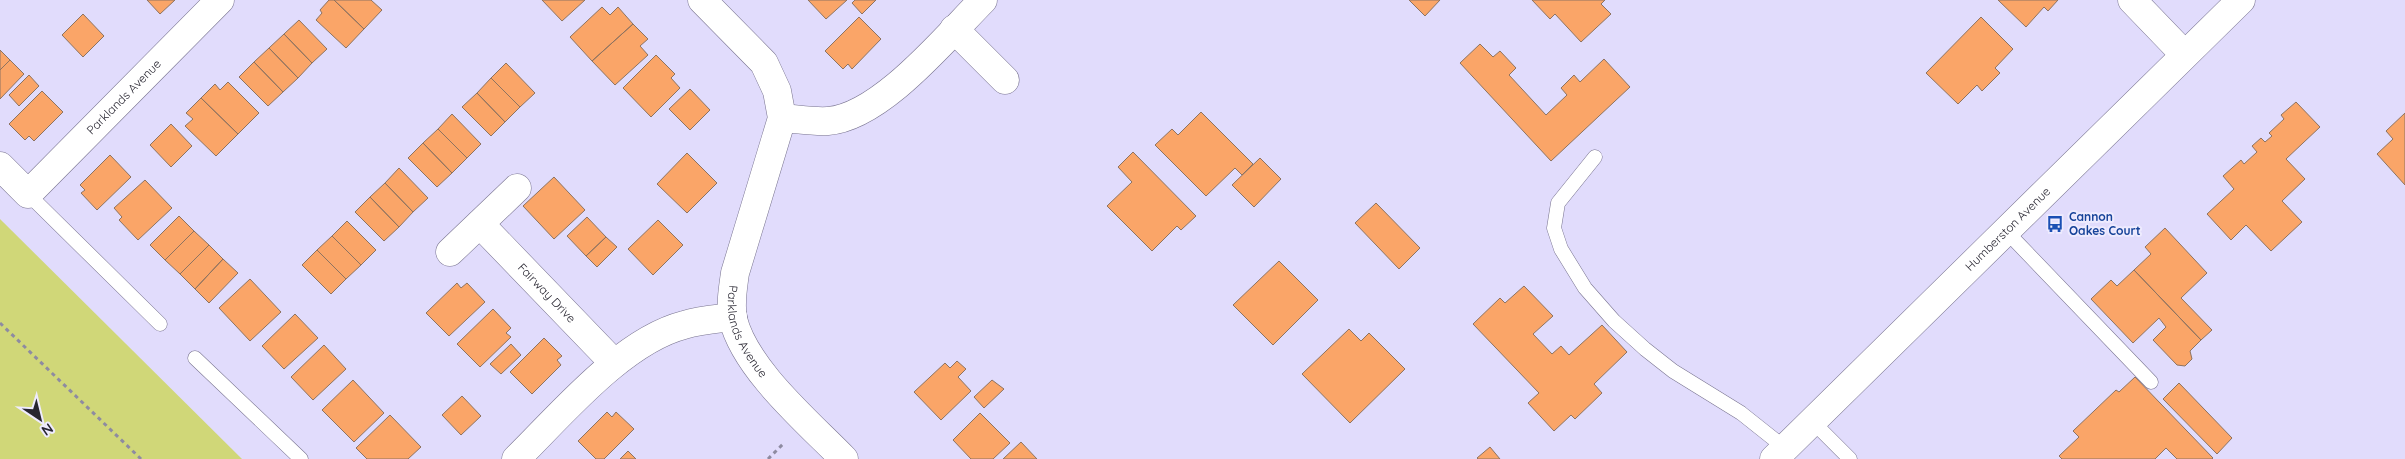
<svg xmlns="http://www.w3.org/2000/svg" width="2405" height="459" viewBox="0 0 2405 459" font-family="Quicksand,sans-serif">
<rect width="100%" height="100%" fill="#e1dcfc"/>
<path fill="#d0d778" d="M0 219 242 459H0Z"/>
<path fill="#faa568" stroke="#8e7360" d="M147 0H175L160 14Z
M329 0H334L364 29 346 48 316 20 322 13 320 10Z
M334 0H371L382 10 364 29Z
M542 0H585L562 21Z
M808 0H847L826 19Z
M855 0H876L862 14 852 3Z
M1409 0H1440L1425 16Z
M1532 0H1605L1601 4 1611 14 1581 42 1555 14 1550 19Z
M1998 0H2058L2048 11 2044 7 2026 27Z
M602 7 610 15 618 7 633 24 592 61 570 37Z
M83 14 104 36 83 57 62 35Z
M859 17 881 39 852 69 848 64 843 69 825 51Z
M1981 17 2013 49 1995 68 2000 73 1982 91 1977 85 1958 104 1926 73Z
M299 20 327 49 312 63 284 34Z
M633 24 648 39 640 46 648 55 615 85 592 61Z
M284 34 312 63 298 78 269 48Z
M1480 44 1493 57 1500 51 1516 68 1509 75 1546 115 1567 95 1561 88 1574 75 1580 82 1604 59 1630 87 1551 161 1460 63Z
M269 48 298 78 283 92 254 62Z
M0 50 10 60 0 70Z
M656 55 675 74 671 78 680 88 651 117 623 88Z
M10 60 24 74 0 99V70Z
M254 62 283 92 268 106 239 77Z
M506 63 535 93 520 107 491 78Z
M29 75 39 86 19 106 9 95Z
M491 78 520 107 505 122 477 93Z
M228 82 259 113 238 134 201 98 215 84 220 90Z
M690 89 710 110 690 130 669 109Z
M42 91 63 112 34 141 29 136 25 140 9 124Z
M477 93 505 122 491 136 462 107Z
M201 98 238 134 216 156 185 126 193 119 186 113Z
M2296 102 2320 127 2286 159 2305 179 2282 201 2302 222 2271 251 2246 225 2231 240 2207 214 2234 189 2223 176 2241 160 2244 164 2257 152 2252 146 2261 138 2265 142 2272 136 2269 133 2284 119 2281 115Z
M1201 112 1253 164 1242 175 1235 168 1206 196 1155 145 1172 129 1178 135Z
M2405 113V185L2377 154 2393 139 2386 131Z
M452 114 481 144 467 158 438 129Z
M171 124 192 146 171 167 150 145Z
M438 129 467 158 452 173 423 143Z
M423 143 452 173 437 187 408 158Z
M1133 152 1196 216 1181 230 1177 226 1152 251 1107 206 1132 182 1118 167Z
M687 153 717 183 687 213 657 184Z
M110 155 131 177 97 210 81 193 85 190 80 185Z
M1260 158 1281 179 1254 207 1232 185Z
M399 168 428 198 413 212 385 183Z
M554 177 585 210 554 239 523 206Z
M145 180 172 208 138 240 119 220 122 217 114 208Z
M385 183 413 212 399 227 370 197Z
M370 197 399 227 384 241 355 212Z
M1376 203 1420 248 1399 269 1355 223Z
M179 216 194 231 165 260 150 245Z
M587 217 606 237 586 256 567 236Z
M658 220 683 245 653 275 628 249Z
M347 221 376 250 361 265 332 236Z
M2165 228 2207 273 2181 298 2212 330 2201 340 2134 270 2151 254 2145 247Z
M194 231 209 245 180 274 165 260Z
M332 236 361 265 346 279 317 250Z
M606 237 617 247 597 267 586 256Z
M209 245 223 259 195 289 180 274Z
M317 250 346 279 331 294 302 265Z
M223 259 238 273 209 303 195 289Z
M1279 261 1318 300 1273 345 1233 305Z
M2134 270 2201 340 2190 351 2192 359 2185 366 2177 365 2153 340 2166 327 2159 318 2133 343 2091 299 2111 280 2117 286Z
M250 279 281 312 250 341 219 308Z
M457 283 461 288 467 283 485 302 449 336 426 313Z
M1524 286 1553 316 1533 334 1552 354 1561 346 1569 355 1602 325 1627 352 1594 384 1602 393 1575 419 1571 415 1554 431 1528 403 1539 393 1473 324 1500 298 1505 303Z
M493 309 511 328 506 333 511 337 480 367 457 344Z
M295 314 318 338 284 369 262 346Z
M1349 329 1361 341 1369 333 1405 369 1350 423 1302 374Z
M544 338 562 356 557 360 561 365 532 394 510 372Z
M511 344 521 355 501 374 490 364Z
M324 345 346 369 313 400 291 377Z
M957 361 966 369 958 377 971 391 941 420 914 392 945 363 950 368Z
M2135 377 2213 458 2212 459H2177L2166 448 2155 459H2062L2059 456 2079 437 2073 431 2116 390 2119 392Z
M353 380 384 413 354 442 322 410Z
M992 380 1004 389 984 408 974 397Z
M2179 383 2232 438 2217 454 2163 399Z
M462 396 481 416 461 435 442 415Z
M607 412 612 417 616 412 634 429 604 459H596L578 441Z
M980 413 1010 443 993 459H971L953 440Z
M390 415 421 447 408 459H367L356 448Z
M1021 442 1037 459H1003Z
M1490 447 1500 459H1478L1477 458Z
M628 451 636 459H620Z"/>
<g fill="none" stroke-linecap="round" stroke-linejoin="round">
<g stroke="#797490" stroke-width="15">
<path id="lane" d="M1595 157 1558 203 1554 228 1561 249 1585 288 1614 321 1645 349 1673 371 1741 413 1785 448
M28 194 160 324
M2006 231 2151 382
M195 358 301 459
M1812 421 1850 459"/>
</g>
<g stroke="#797490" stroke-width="29">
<g id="street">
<path id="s1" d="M702 0 764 63 777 91 782 118 735 273C733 288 730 303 733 319 745 369 808 422 844 459"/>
<path d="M2132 0 2184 54"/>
<path d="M954 29 1005 80"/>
<path d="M782 118C797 119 813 122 828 121 881 117 946 37 983 0"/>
<path id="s2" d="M0 166 28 194 220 0"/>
<path id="s3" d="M480 224 614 363"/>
<path d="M450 252 517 188"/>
<path d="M516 459C561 415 622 341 684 325 700 320 717 319 733 317"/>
</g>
</g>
<g stroke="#797490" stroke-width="29">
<g id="secondary">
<path id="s4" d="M1774 459 2241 0"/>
</g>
</g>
<path stroke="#8e8ba1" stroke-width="3" stroke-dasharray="4 4" stroke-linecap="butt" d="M0 323 141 459
M768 459 783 444"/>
<use href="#lane" stroke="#fff" stroke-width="14"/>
<use href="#street" stroke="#fff" stroke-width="28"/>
<use href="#secondary" stroke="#fff" stroke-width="28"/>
</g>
<defs>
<g id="bus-bare" transform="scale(1.35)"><path d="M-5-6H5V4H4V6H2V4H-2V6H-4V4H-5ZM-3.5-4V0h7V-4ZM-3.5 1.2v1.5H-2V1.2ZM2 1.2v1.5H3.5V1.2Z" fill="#1a4fb4" stroke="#eeebfe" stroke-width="2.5" paint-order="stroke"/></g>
</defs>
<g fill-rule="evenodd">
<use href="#bus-bare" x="2055" y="224"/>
</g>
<g text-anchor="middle" stroke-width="4" stroke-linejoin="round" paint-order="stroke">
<g font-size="12" fill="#272530" stroke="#eeebfe">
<text dy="4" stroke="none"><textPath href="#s2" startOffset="176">Parklands Avenue</textPath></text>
<text dy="4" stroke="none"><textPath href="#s4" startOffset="328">Humberston Avenue</textPath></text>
<text dy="4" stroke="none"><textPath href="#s3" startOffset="96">Fairway Drive</textPath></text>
<text dy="4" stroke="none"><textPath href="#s1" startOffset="371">Parklands Avenue</textPath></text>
</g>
<g font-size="12" font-weight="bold" fill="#164399" stroke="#eeebfe" text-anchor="start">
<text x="2069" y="221">Cannon<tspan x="2069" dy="14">Oakes Court</tspan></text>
</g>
</g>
<g transform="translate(40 419) rotate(145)" stroke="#eeebfe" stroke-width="4" paint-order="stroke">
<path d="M0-4L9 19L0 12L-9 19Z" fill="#272530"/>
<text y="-8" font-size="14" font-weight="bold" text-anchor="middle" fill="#272530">N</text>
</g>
</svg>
